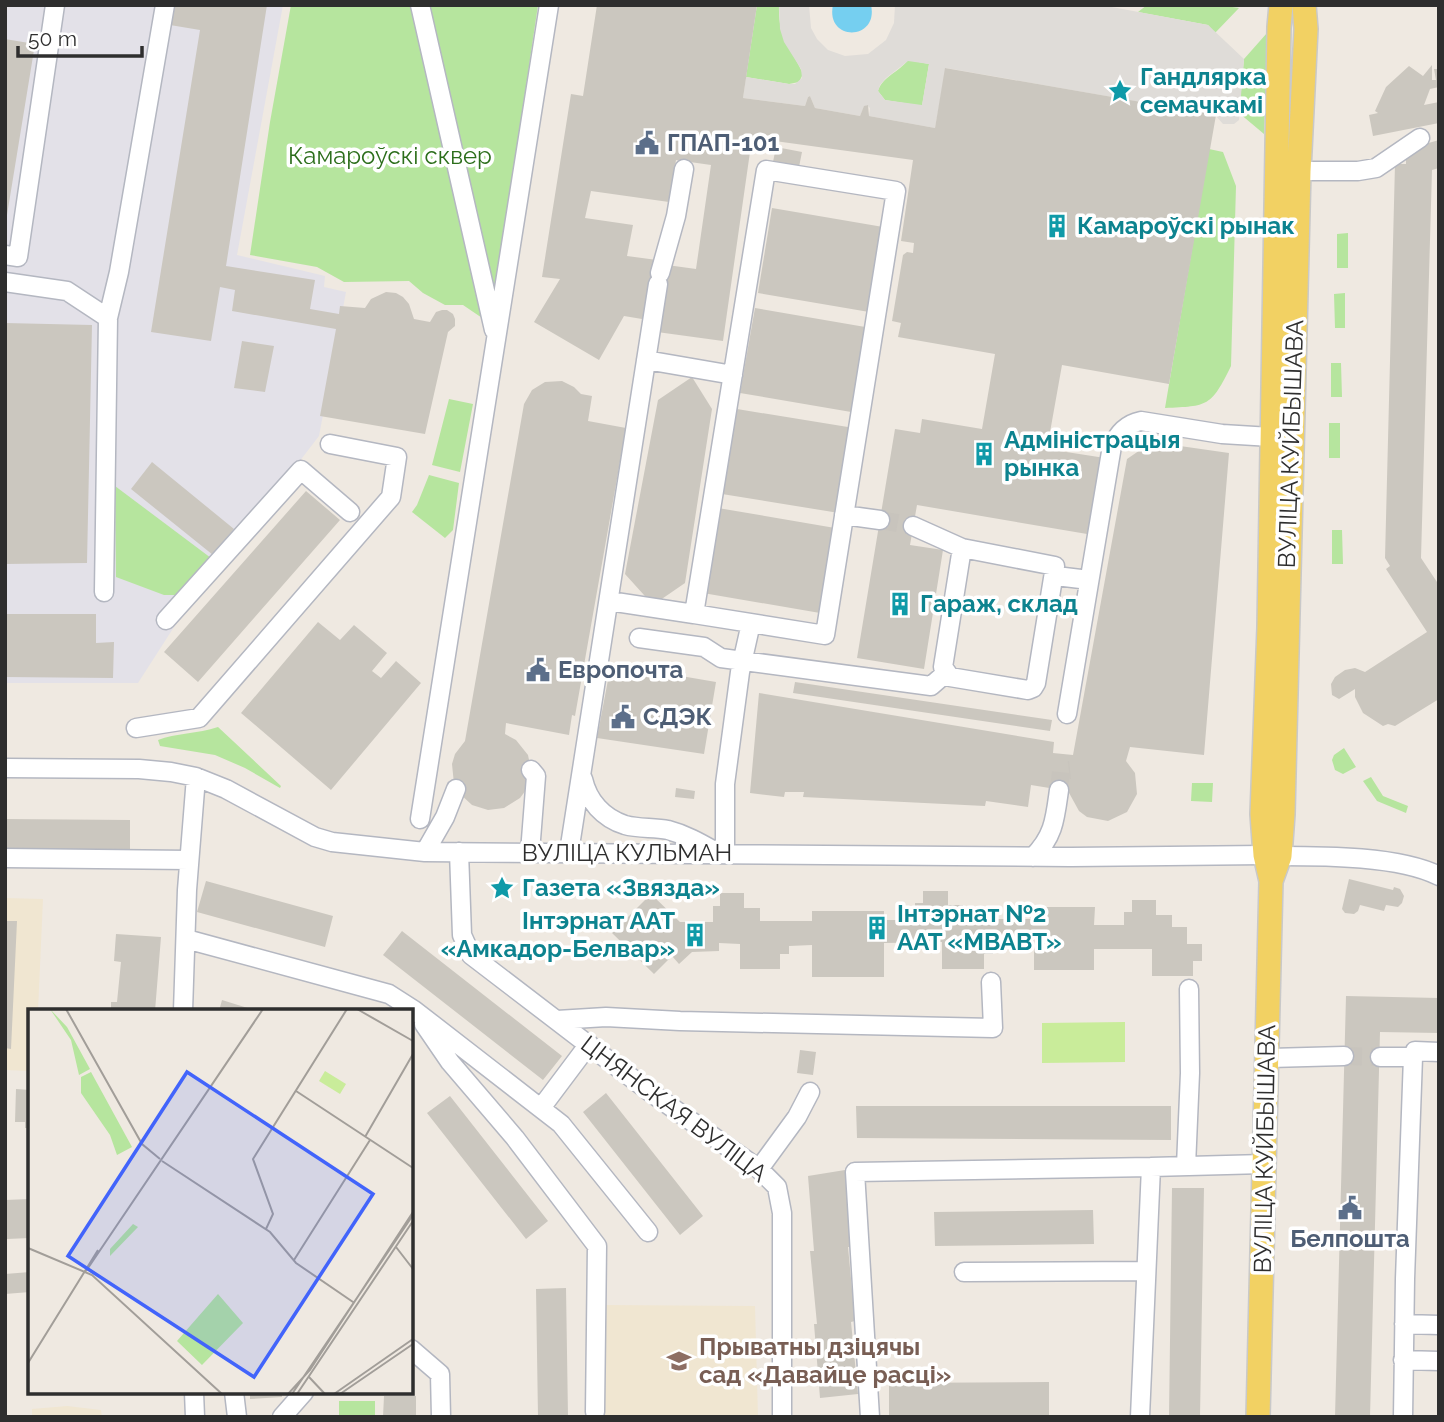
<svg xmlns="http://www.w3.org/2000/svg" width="1444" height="1422" viewBox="0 0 1444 1422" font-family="Raleway,sans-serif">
<rect width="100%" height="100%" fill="#efe9e1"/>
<path fill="#e3e1e8" d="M5 5H283L237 255 325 276 324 287 346 292 319 436 183 613 138 683H5Z"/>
<path fill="#f0e6d1" d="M5 898 43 899 38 1011H30V1071L5 1070Z
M602 1305 755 1306 758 1417H601Z
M67 1406 101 1410 102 1417H32V1409Z"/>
<path fill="#b6e59e" d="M291 5H538L491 324 463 305H445L423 293 409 281 344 282 317 267 250 255 270 122Z
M757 5H779C778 40 790 45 803 74L799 82 789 84 746 77Z
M1147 5H1219L1239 8 1215 33 1208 25 1138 12Z
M1267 33 1264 134 1239 113 1244 59Z
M908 60 929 64 922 106 885 100 878 91C882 77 899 72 908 60Z
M1209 149 1223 152 1236 186 1231 366C1211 407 1208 406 1165 408Z
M1348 233V268H1337V234Z
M1345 293V328H1335L1334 294Z
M1331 363H1341L1342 397H1331Z
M449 399 473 404 460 472 432 465Z
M1340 423V458H1329V423Z
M429 475 459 483 453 530 445 538 412 512 417 505Z
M115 486 211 558 183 595H164L116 577Z
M1332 530H1342L1343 564H1332Z
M218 727 281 786 280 788 245 768 215 755 160 746 158 740C175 733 198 734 218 727Z
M1344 748 1356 767 1343 774 1335 770 1332 760 1334 755Z
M1371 777 1383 796 1408 806 1406 813 1377 801 1363 781Z
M1192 783H1213L1212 802 1191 801Z
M339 1401H375V1417H339Z"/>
<path fill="#c9ec9a" d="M1125 1022V1062L1042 1063V1023Z"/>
<path fill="#dfdcd8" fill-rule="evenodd" d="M779 5H809L811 28 817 39 828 50 845 56 868 54 886 40 894 23 895 5H1101L1208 25 1244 59 1239 120 1234 124H1223L1215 115 946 68 935 128 869 116 870 108 867 105 864 107 860 116 815 108 810 96 808 97 805 106 743 98 746 77 789 84H795L802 78 801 69 784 42 780 29ZM908 61 929 64 922 105 885 100 878 91 880 85 886 78Z"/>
<path fill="#75cff0" d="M833 5H871C879 41 825 42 833 5Z"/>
<path fill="#cbc7bf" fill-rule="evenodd" d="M173 5H267L226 266 315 280 310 309 339 314 340 306 365 308 371 299 386 292 396 293 403 297 409 304 414 319 430 322 436 312 442 310H447L453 314 455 319V326L448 332 425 434 320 416 336 329 232 311 235 290 220 287 211 341 151 332 200 30 170 25Z
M597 5H757L743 98 805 106 808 97 810 96 815 108 860 116 864 106 868 105 869 116 935 128 945 68 1216 115 1169 384 1062 365 1047 449 1105 458 1093 535 917 505 910 545 943 550 924 669 857 658 895 429 920 433 922 419 982 429 995 354 898 337 901 323 892 321 903 255 907 252 913 253 914 243 901 241 913 160 752 138 723 341 657 332 648 320 624 316 599 360 534 322 560 279 542 277 571 94 583 96ZM676 160 711 165 696 269 667 265 657 260 627 256 633 225 585 218 591 191 669 202Z
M5 39 35 44 7 215H5Z
M1432 65V80H1436L1434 69H1439V87L1430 89 1424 105 1439 102V123L1373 136 1369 115 1378 113 1375 111 1386 87 1409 66 1423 76Z
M1439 140V168L1432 170 1421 558 1439 585V699L1395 726 1388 724 1383 726 1363 713 1355 697V689L1339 699 1332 695 1331 684 1335 677 1345 670 1355 668 1365 672 1427 632 1386 569 1390 566 1385 558 1395 164H1406V157L1418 146Z
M776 147 802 152 798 172 772 167Z
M772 208 889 228 875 313 758 293Z
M755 308 871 328 857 413 740 393Z
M5 323 92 325 87 563 5 564Z
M242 341 274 346 265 392 234 388Z
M692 377 712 409 685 583 653 605 625 574 658 400Z
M562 381 574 387 581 394 592 396 588 421 626 428 621 456 575 716 572 715 569 735 506 723 505 734 516 740 528 755 531 770 526 790 520 798 504 808 488 810 472 805 459 793 454 784 452 764 455 754 465 741 524 404 532 390 545 382Z
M737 409 854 428 839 513 722 494Z
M1152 442 1229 453 1204 755 1130 747 1126 761 1135 773 1137 794 1127 812 1108 821 1087 817 1079 811 1068 791 1031 785 1028 807 986 801 985 806 803 797 804 792H785L784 797 750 793 759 693 1054 742 1053 753 1073 755 1127 459Z
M152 462 234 529 213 555 131 489Z
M306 491 340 520 198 682 164 652Z
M718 508 835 528 820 613 703 593Z
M5 614H96V643L114 642 113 678 5 677Z
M318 622 340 640 354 625 387 653 372 671 381 678 396 661 421 683 331 790 241 713Z
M611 664 716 682 704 754 597 738Z
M795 682 1052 720 1050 731 793 693Z
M676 788 695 791 694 799 675 797Z
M5 819 130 820V854L5 853Z
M1349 879 1393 890 1394 887 1400 889 1404 896 1402 903 1398 907 1386 905 1384 911 1360 905 1358 911 1354 914 1345 913 1342 909Z
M206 881 333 916 325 947 197 912Z
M923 891H948V905H963V919H1034V907H1095L1094 925H1124V912H1132V900H1156V915H1172V927H1187V944H1202V961H1193V976H1152V949H1094V970H1034V946H993V954H984V969H942V942L884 943V977H812V945L789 946V954H780V969H740V944L719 943V951L692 952 679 964 672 956 654 974 612 933 651 894 680 922H713V906H720V893H744V908H760V921H812V911H884V920H915V903H923Z
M5 921H17L11 1049 5 1048Z
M402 931 562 1056 543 1080 383 955Z
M116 934 161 937 155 1011H111V1002H117L121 962 114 961Z
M1346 996 1439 998V1033L1380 1032 1370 1417H1335Z
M222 1000 254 1010V1011H219Z
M800 1050 816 1052 813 1075 797 1073Z
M16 1089 30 1090V1128H25V1122H15Z
M606 1093 703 1216 680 1235 583 1112Z
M450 1096 548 1221 526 1239 427 1113Z
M856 1106H1171V1140L857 1138Z
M845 1170 852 1247H848L855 1321 851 1322 858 1394 820 1398 814 1324H817L810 1251H814L808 1176Z
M1172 1188H1204L1200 1417H1169Z
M30 1199V1238L7 1239 5 1200Z
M1093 1210 1094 1244 935 1246 934 1212Z
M30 1272V1292L5 1294V1274Z
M566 1288 568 1417H538L536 1289Z
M1049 1382V1416H889V1383Z
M250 1392H282V1397L250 1399Z
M384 1396H416V1417H383Z"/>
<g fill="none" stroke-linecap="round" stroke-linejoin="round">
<path stroke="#c8c4bd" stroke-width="18" stroke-dasharray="18 9" stroke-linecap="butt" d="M880 520 913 526
M1059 790 1061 771 1070 770
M1344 1056 1380 1057"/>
<g stroke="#b4b7c1" stroke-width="21">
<path id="minor" d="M420 5 494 330
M766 170 896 191 825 635 694 614Z
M1299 171H1358L1376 168 1420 138
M5 255 18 257 55 5
M660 273 676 216 684 169
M5 282 67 291 108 318
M646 360 733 375
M844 515 880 520
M913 526 962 548 1055 566 1036 683 1033 688 1028 690 950 677 943 667 962 548
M1056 576 1089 580
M104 592 108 318 119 272 165 5
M609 601 694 614
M166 620 301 470 350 512
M639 638 704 647 721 658 931 686 946 673
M1067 714 1112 446C1119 433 1126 424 1141 421L1222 434 1271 437
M136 728 199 718 391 497 397 457 330 444
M5 768 139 769 171 772 196 777 226 789 315 837 332 842 425 852 1071 857 1265 855
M583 779C588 801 603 818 625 825 639 829 654 827 668 830 687 835 702 844 718 853
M420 819 549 5
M425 852 445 817 456 789
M459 852 462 935 471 955 650 1092 759 1169 777 1187 782 1213V1417
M530 852 536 776 531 770
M569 852 658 284
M725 853V784L740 672 751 623
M1280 856C1324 856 1400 856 1439 876
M1033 857C1054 836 1055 819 1059 790
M5 858 189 860
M186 939 389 994 414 1010 561 1124 648 1232
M183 1011 187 890 196 777
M557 1020 606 1017 680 1021 993 1028 991 982
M424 1024 450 1062 515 1138 597 1246 595 1412
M1380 1057H1413
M1267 1058 1344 1056
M541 1108 589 1044
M1186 1166 1190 1073 1189 989
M759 1169 797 1117 810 1092
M964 1272 1146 1271
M1404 1324 1439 1325
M411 1349 440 1374 441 1417
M1403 1360 1439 1361
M194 1392 195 1417
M234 1392 237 1417
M282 1417 304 1392
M870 1417 855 1172 1151 1167
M1140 1417 1151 1167 1264 1164
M1403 1417 1405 1279 1413 1057 1415 1051 1439 1052"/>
</g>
<g stroke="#c9c9c9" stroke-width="26">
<path id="major" d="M1271 881 1280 856 1283 814 1299 171 1306 29 1304 5
M1258 1417 1271 881 1265 855 1262 814 1269 627 1279 27 1281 5"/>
</g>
<use href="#minor" stroke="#fff" stroke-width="18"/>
<use href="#major" stroke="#f2d163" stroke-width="23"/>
</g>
<defs>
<g id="sight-bare" transform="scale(1.89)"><path d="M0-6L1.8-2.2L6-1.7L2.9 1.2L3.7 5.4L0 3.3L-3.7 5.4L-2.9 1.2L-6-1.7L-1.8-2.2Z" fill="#0f9aa8" stroke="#fff" stroke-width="2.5" paint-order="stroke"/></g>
<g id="civic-bare" transform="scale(1.89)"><path d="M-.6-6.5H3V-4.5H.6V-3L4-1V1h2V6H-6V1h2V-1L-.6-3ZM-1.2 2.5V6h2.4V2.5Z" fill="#5c6f8a" stroke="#fff" stroke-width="2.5" paint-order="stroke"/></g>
<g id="building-bare" transform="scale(1.89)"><path d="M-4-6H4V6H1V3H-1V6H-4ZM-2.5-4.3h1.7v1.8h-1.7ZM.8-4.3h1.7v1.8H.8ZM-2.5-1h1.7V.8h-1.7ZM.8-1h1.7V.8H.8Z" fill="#0f9aa8" stroke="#fff" stroke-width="2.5" paint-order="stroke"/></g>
<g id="school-bare" transform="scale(1.89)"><path d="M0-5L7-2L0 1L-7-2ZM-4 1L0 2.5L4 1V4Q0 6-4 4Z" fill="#8d6e63" stroke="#fff" stroke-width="2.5" paint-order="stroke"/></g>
</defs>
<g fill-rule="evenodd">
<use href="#sight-bare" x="1120" y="91"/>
<use href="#civic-bare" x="647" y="143"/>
<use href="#building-bare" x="1057" y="226"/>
<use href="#building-bare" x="984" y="454"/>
<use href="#building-bare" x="900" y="604"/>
<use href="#civic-bare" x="538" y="670"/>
<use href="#civic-bare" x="623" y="717"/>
<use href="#sight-bare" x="502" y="888"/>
<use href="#building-bare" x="877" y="928"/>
<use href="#building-bare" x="695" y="935"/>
<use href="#civic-bare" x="1350" y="1208"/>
<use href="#school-bare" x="679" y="1361"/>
</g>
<g text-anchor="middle" stroke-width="7" stroke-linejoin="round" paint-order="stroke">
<g font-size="24" font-weight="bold" fill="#0d838f" stroke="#fff" text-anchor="start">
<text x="1140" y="85">Гандлярка<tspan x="1140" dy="28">семачкамі</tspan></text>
<text x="1077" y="234">Камароўскі рынак</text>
<text x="1004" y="448">Адміністрацыя<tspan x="1004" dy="28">рынка</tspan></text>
<text x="920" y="612">Гараж, склад</text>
<text x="522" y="896">Газета «Звязда»</text>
<text x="897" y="922">Інтэрнат №2<tspan x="897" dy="28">ААТ «МВАВТ»</tspan></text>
<text x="675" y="929" text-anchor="end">Інтэрнат ААТ<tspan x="675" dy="28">«Амкадор-Белвар»</tspan></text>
</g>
<g font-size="24" font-weight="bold" fill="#4e5e75" stroke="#fff" text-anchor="start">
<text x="667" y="151">ГПАП-101</text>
<text x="558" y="678">Европочта</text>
<text x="643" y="725">СДЭК</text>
<text x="1350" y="1247" text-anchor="middle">Белпошта</text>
</g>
<g font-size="24" fill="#2c6e1b" stroke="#fff">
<text x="390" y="164">Камароўскі сквер</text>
</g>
<g font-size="24" fill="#2e2e2e" stroke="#fff">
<text transform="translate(1291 444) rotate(-88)" y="8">ВУЛІЦА КУЙБЫШАВА</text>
<text x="627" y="861">ВУЛІЦА КУЛЬМАН</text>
<text transform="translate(674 1109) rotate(37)" y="8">ЦНЯНСКАЯ ВУЛІЦА</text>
<text transform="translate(1265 1149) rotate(-89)" y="8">ВУЛІЦА КУЙБЫШАВА</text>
</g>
<g font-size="24" font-weight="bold" fill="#785e54" stroke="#fff" text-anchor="start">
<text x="699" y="1355">Прыватны дзіцячы<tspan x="699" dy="28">сад «Давайце расці»</tspan></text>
</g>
</g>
<g transform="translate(28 1009)">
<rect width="385" height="385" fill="#efe9e1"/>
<path d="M22 0 39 18 62 60 51 66 43 31ZM63 63 104 138 89 146 82 126 53 84V68ZM105 215 110 218 82 247V240ZM190 285 215 314 174 356 149 332Z" fill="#b6e59e"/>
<path d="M297 62 318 75 312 85 291 72Z" fill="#c9ec9a"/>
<path fill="none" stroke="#a29e99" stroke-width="2" d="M38 0 114 135 132 150M329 0 385 32M268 82 385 159M337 128 385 45M134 152 242 223 268 254 325 293M238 220 245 205 225 150 319 0M368 238 385 260M0 239 64 266 194 385M266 251 342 131M58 262 235 0M0 354 70 241M281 368 297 385M260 385 282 361 385 203M264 385 385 206M269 385 385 212M306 385 385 330M312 385 385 335"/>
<path fill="#4264fb" fill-opacity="0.15" stroke="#4264fb" stroke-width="3.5" d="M159 63 345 185 226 368 40 247Z"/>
<rect width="385" height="385" fill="none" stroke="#2e2e2e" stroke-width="3.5"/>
</g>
<rect width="1444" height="1422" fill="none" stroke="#2e2e2e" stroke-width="14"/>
<path d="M18 46v10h124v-10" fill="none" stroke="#2e2e2e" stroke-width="3.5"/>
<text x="28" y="46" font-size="21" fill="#2e2e2e" stroke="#ffffff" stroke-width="5" paint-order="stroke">50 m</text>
</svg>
